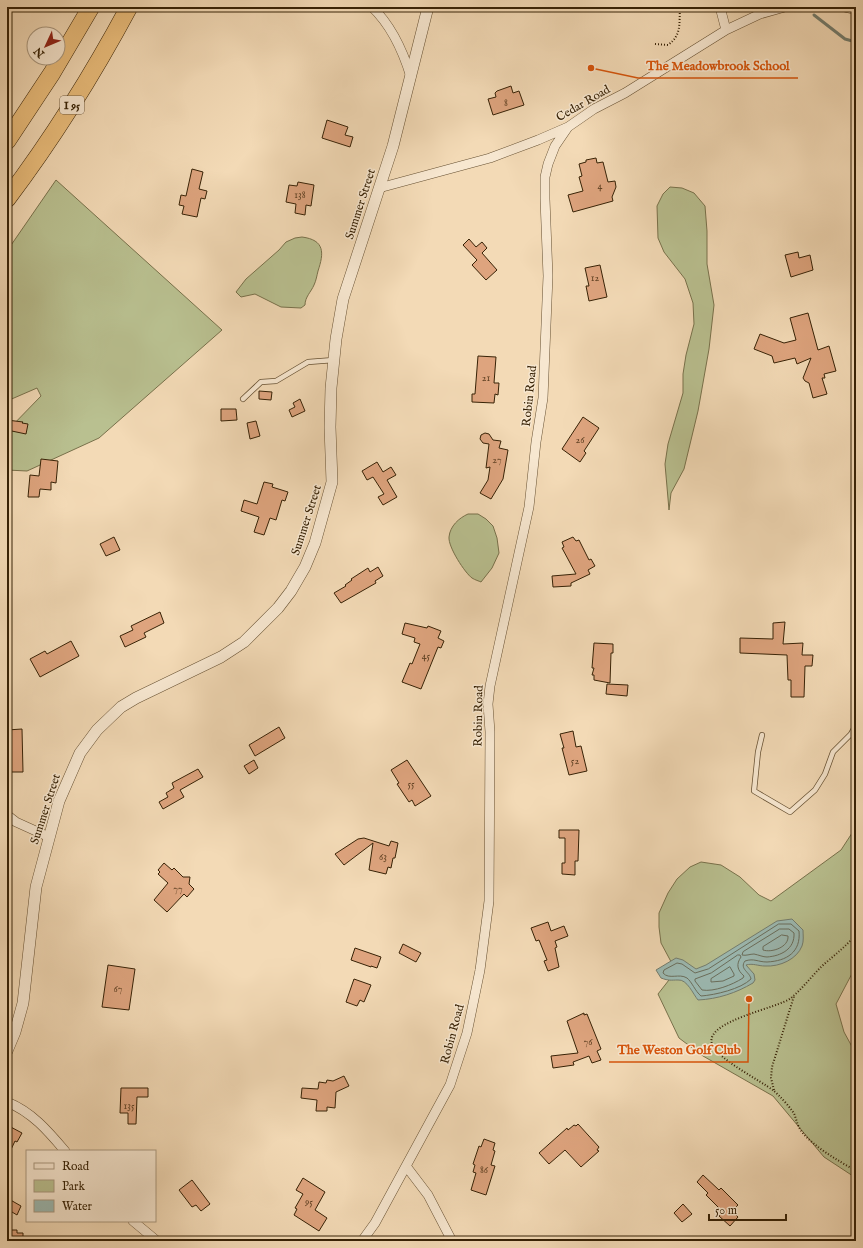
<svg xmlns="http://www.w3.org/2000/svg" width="863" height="1248" viewBox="0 0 863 1248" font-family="'IM FELL English',serif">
<rect width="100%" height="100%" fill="#f3dab6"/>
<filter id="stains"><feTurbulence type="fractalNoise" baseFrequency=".005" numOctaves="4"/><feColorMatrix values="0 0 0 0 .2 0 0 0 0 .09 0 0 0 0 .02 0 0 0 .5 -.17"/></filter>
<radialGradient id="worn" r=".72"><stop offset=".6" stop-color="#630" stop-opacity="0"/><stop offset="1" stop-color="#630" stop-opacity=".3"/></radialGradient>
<path fill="#b9c090" stroke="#78714b" d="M56 180 222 330 99 438 27 471 7 470V431L41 396 37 388 7 401V251Z
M670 187 682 188 694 193 705 206 707 231V264L714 305 709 349 698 411 684 469 671 493 669 510 665 464 668 444 683 393V374L686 355 694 324 693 303 685 279 664 252 658 238 657 206 663 194Z
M302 237C325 240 324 253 318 271 317 275 316 281 314 285 311 292 305 297 305 305L301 308 281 307 255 294 241 297 236 292 246 279 279 250 286 242 295 238Z
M468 514H478L486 519 493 526 497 538 499 553 492 568 481 582C479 581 475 580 472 578 465 573 448 547 449 537 450 526 459 518 468 514Z
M856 827V966L836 1004 844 1032 856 1054V1178L824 1157 773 1096 703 1056 679 1038 658 994 676 971 661 943 659 927V913L668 893 677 879 690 867 701 862 721 865 740 877 759 895 771 901 841 850Z"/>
<path fill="#9cbab3" stroke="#747d6e" d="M792 919 803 930C803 935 804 941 802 946 797 959 780 967 765 966 758 966 753 963 746 965L754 974 755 980 753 983C736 993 718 999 698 1000 693 994 687 979 678 980 671 980 669 981 661 978L656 970 676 958 683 960 696 969 706 965 777 921Z"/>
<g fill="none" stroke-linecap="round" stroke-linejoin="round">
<path stroke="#6a6e5c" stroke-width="1" d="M779 924H791L799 931C801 952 787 961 767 962 758 962 754 958 745 961 739 969 750 972 751 979 741 989 715 995 701 996 695 991 692 982 687 978 679 973 669 980 663 973L664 970 677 963 682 964 695 973 708 969Z
M780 929H789L794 933C795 949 781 956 767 957 763 957 759 955 754 954 750 954 746 956 742 955L743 952Z
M782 935 788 936C789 947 772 953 763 950V947Z
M738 955H740L741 957C736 964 737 970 744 976L743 978C732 985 714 992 702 990L695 981V979L711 973Z
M730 967 734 974V976L723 981 711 982V979Z"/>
<path stroke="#747d6e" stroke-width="3" d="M814 15 845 39 856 42"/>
</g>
<path fill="#dea47e" stroke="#372206" d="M511 86 513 93 519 91 524 105 493 115 488 99 496 97 495 93 497 91Z
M327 120 348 127 345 135 353 137 350 147 322 138Z
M596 158 597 163 603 162 608 182 615 181 616 187 612 197 613 201 573 212 568 195 583 191 579 177 582 176 579 164 586 162V160Z
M192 169 203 172 199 189 207 191 205 199 201 198 197 217 182 214 184 206 179 205 181 195 186 196Z
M298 182 314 185 311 206 306 205 305 215 295 213 296 204 286 202 289 185 297 186Z
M469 239 476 247 482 242 487 248 482 253 497 270 486 280 472 265 477 260 463 245Z
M798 252 799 258 810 255 813 270 791 277 785 255Z
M600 265 607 297 589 301 586 286H589L585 268Z
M808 313 818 350 829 346 836 371 824 374 825 378H822L827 394 813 398 809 383 805 381 803 378 811 358 797 364 795 358 774 363 772 356 754 349 760 334 784 343 796 340 790 318Z
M478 356 496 357 494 383H499L498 395 495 394 494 403 472 402V394H475Z
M259 391 272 392 271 400 259 399Z
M300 399 305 411 292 417 289 410 295 407 293 403Z
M221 409H236L237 420 221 421Z
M583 417 599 428 584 451 586 453 580 462 562 449Z
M7 420 23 422 22 423 28 424 26 434 7 430Z
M256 421 260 436 250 439 247 423Z
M485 433 489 434 493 440 501 441 499 448 508 450 503 479 491 499 480 493 488 480 490 467 486 468 489 444 483 443 480 439 481 435Z
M41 459 58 461 56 483 51 482V490L40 489 39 497H28L30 475 39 476Z
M377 462 383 472 391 467 396 475 387 480 397 497 383 505 378 497 384 494 373 477 367 480 362 471Z
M264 482 273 484 272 487 288 492 285 501 282 500 276 520 270 518 264 535 254 532 259 517 241 511 244 500 257 504Z
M114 537 120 550 106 556 100 544Z
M573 537 576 541 579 540 589 560 591 559 595 566 588 570 590 574 571 583V586L553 587 552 576 576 574 562 548 564 547 562 542Z
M378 567 383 576 375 581 376 583 341 603 334 593 346 586 345 585 352 580 351 579 368 568 370 572Z
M160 612 164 623 144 633 146 637 125 647 120 636 133 630 131 626Z
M785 622 783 644 803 643 802 655H813L812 666H805L804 697H791V680H788L787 655 740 653V638L773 639V623Z
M405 623 427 628 428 626 441 631 438 638 444 641 441 648 438 647 421 689 402 682 410 663 412 664 420 644 414 642 415 638 402 634Z
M71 641 79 656 40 677 30 659 45 651 47 654Z
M594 643 613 644V653H611L610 683 594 680V675H592L594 668H592Z
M607 684 628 685 627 696 606 694Z
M279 727 285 738 255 756 249 745Z
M22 729 23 772H9V765H7V730Z
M573 731 576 747 581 746 587 771 569 775 562 748H564L560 734Z
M254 760 258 768 249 774 244 766Z
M407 760 431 796 415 806 412 800 409 802 397 784 399 783 391 770Z
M198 769 203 777 180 790 184 797 163 809 159 802 168 797 166 793 174 788 172 783Z
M559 830H579L578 861H575V875L562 874V863H565V838H559Z
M364 838 389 846 391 841 398 843 395 858H393L391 868 388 867 386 874 369 870 373 843 344 865 335 854 358 839Z
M164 863 172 870 174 868 183 877H190L189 884 194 889 187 897 184 894 167 912 154 900 168 883 158 874 160 872 158 870Z
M548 922 551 931 564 926 568 936 555 941 557 947 555 948 559 967 548 971 544 961 547 960 539 940 536 941 531 928Z
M403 944 421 953 416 962 399 953Z
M355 948 381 957 377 968 371 966V967L351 960Z
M108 965 135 969 129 1010 102 1007Z
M354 979 371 985 364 1002 360 1000 357 1006 346 1002Z
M584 1013V1015L587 1014 601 1049 597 1051 601 1060 592 1063 589 1056 573 1062 574 1065 553 1068 551 1056 578 1053 567 1021Z
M344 1076 349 1086 336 1092 335 1108 327 1107V1111H316L317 1100 301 1098 302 1088 318 1089 319 1082 326 1083 327 1080 333 1081Z
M121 1088H148V1097H137L136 1124H128V1113H120Z
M578 1124 599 1147 597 1150 599 1151 581 1167 565 1150 549 1164 539 1153 567 1128 568 1130 574 1125 576 1126Z
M7 1125 22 1133 17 1142 15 1141 7 1158Z
M484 1139 495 1143 493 1150 495 1151 491 1165 495 1166 486 1195 471 1190 476 1173 473 1172 475 1165 473 1164 479 1146 481 1147Z
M703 1175 719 1190 721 1188 738 1205 732 1211 738 1217 730 1226 719 1216 723 1212 706 1195 708 1193 697 1182Z
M303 1178 325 1192 315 1210 327 1218 319 1231 294 1215 297 1209 295 1208 303 1194 296 1190Z
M192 1180 210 1204 201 1211 196 1205 192 1207 179 1190Z
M7 1198 21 1206 17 1215 7 1209Z
M683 1204 692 1214 682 1222 674 1213Z
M7 1230H17V1233H23V1241H7Z"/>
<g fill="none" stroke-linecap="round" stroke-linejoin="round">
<g stroke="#665032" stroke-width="6">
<path id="service" d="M243 399 261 382 276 381 308 362 334 360
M762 735 758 752 754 791 790 812 815 790 825 774 833 752 851 734 856 725"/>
</g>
<g stroke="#665032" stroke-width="10">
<path id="minor" d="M372 7C392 26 403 51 411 77
M720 7 726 30
M844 7 856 10
M379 188 490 158 538 140 568 127 594 109 625 93 726 30 760 14 785 7
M7 815 16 822 49 837
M7 1102C32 1112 48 1131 65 1151
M406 1166 428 1195 452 1241
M133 1221 157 1241
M362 1241 375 1223 450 1085 467 1033 480 970 489 901 490 732 488 704 490 686 529 507 536 442 543 398 548 276 545 199V177L548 164 555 146 568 127"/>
</g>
<g stroke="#665032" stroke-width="12">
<path id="tertiary" d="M7 1051 15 1032 23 1003 36 887 59 801 80 753 97 730 121 707 136 698 221 657 244 642 278 608 291 591 305 567 315 543 332 482 330 427 331 388 336 339 343 299 393 146 428 7"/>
</g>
<g stroke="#372206" stroke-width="18">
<path id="motorway" d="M7 141 52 73 91 7
M7 199C53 138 93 74 129 7"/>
</g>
<path stroke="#372206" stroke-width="2" stroke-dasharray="1 2" stroke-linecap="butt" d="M655 44 668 45C682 35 679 23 680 7
M856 934C846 947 833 956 821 967 811 977 802 989 791 998 779 1008 704 1021 712 1044 717 1059 760 1080 774 1091 778 1094 794 1111 795 1116 797 1122 798 1127 802 1132 814 1147 839 1161 856 1171
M774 1090 771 1078 772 1067 794 996"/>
<use href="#service" stroke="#f7e7d0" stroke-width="4.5"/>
<use href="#minor" stroke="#f7e7d0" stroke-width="9"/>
<use href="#tertiary" stroke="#f7e7d0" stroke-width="11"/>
<use href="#motorway" stroke="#eabd7b" stroke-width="17"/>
</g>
<g text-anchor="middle" stroke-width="3" stroke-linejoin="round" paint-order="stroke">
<g font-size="10" fill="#614224">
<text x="506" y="106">8</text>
<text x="600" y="189">4</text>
<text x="300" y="198">138</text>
<text x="595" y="281">12</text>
<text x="486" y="381">21</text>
<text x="580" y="443">26</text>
<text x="497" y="463">27</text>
<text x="426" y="659">45</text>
<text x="575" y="764">52</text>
<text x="411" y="787">55</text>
<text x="383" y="860">63</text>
<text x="178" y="892">77</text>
<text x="118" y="992">67</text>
<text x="588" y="1045">76</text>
<text x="129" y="1109">135</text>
<text x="484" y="1173">86</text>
<text x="309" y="1205">95</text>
</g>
<rect fill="#f7e7d0" stroke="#715d43" stroke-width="1" x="60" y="96" width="24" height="18" rx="3"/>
<g font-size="11" font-weight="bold" fill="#372206">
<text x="72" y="109">I 95</text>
</g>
<g font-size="12" fill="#372206" stroke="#f7e7d0">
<text transform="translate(583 103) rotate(-30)" y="4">Cedar Road</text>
<text transform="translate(360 204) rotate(-72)" y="4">Summer Street</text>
<text transform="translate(529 396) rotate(-84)" y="4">Robin Road</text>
<text transform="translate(306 520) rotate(-72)" y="4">Summer Street</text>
<text transform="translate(478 716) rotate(-89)" y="4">Robin Road</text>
<text transform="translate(45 809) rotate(-72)" y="4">Summer Street</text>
<text transform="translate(452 1034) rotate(-75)" y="4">Robin Road</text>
</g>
</g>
<path fill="none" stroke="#d6540b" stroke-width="1.5" d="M591 68L638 78H798M749 999L748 1062H609"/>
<g fill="#d6540b" stroke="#f7e7d0" stroke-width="1.5">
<circle cx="591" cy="68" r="4"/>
<circle cx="749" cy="999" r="4"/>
</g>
<g font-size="13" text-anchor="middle" font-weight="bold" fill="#d6540b" stroke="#f7e7d0" stroke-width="3" stroke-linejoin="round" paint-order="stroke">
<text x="718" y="70">The Meadowbrook School</text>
<text x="679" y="1054">The Weston Golf Club</text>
</g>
<rect width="863" height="1248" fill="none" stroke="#f3dab6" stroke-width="24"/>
<rect x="8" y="8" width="847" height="1232" fill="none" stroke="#372206" stroke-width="2"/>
<rect x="12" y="12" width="839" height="1224" fill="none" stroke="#372206"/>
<rect x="26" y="1150" width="130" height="72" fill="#f7e7d0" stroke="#aa987f"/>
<rect x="34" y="1163" width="20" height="6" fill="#f7e7d0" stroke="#aa987f"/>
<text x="62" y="1170" font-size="12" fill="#372206">Road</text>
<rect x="34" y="1180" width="20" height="12" fill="#b9c090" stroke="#aa987f"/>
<text x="62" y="1190" font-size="12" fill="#372206">Park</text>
<rect x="34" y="1200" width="20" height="12" fill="#9cbab3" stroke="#aa987f"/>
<text x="62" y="1210" font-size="12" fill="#372206">Water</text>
<g transform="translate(46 46) rotate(226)"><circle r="19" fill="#f7e7d0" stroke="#aa987f"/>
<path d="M0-3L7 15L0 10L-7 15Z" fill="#8f2418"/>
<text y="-6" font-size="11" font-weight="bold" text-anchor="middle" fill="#372206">N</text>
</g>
<path d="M709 1214v6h77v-6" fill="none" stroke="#372206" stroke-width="2"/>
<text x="715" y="1214" font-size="12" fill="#372206" stroke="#f7e7d0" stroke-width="3" paint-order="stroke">50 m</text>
<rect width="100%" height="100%" filter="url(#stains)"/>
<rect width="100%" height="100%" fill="url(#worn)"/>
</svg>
